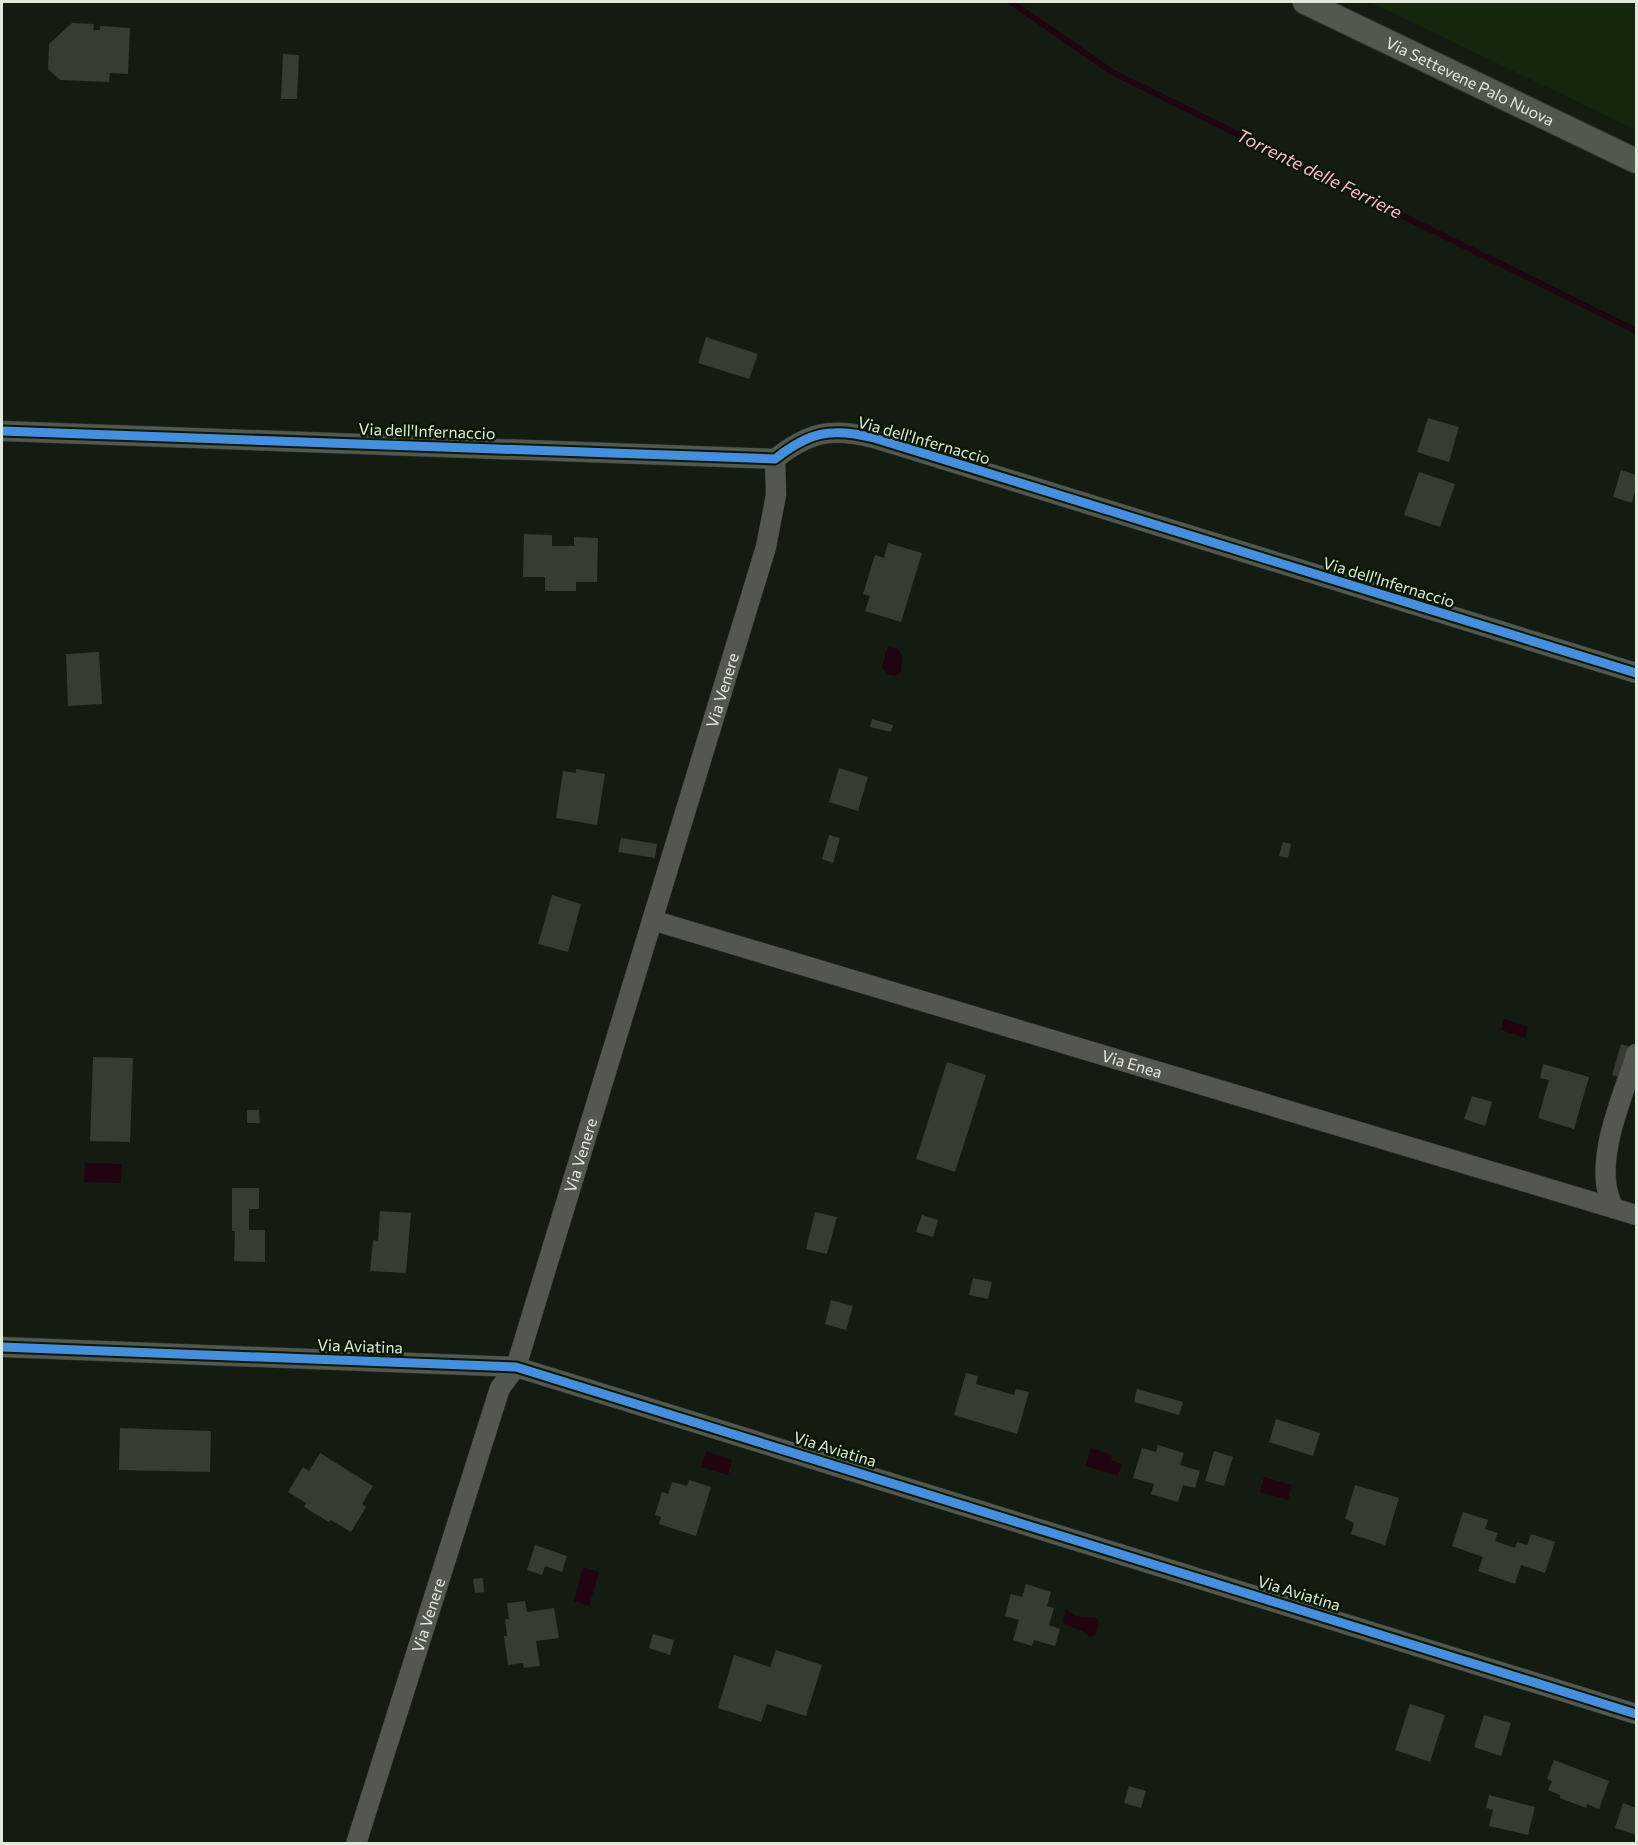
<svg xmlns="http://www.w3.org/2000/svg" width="1638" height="1845" viewBox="0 0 1638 1845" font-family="Commissioner,sans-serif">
<rect width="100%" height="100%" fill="#141c11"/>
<path fill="#16260d" d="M1370 2H1636V130Z"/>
<path fill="#200410" d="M889 647 898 649 902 656 901 672 896 676 889 675 883 669 882 664 885 659V653Z
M1504 1019 1528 1027 1525 1038 1501 1030Z
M85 1163 122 1164 121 1183 84 1182Z
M1091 1448 1112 1455 1111 1460 1122 1464 1118 1476 1086 1466Z
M706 1451 732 1460 728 1475 701 1467Z
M1264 1477 1292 1485 1288 1500 1260 1492Z
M583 1567 599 1572 589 1606 574 1601Z
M1066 1610 1076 1616 1097 1618 1099 1622 1096 1635 1090 1637 1082 1631 1064 1624 1063 1619Z"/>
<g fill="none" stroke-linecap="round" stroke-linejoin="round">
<path stroke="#200410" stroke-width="6" d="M1011 2 1112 72 1636 331"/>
</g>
<path fill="#353c32" d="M72 23 94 24 93 30H100V26L130 28 128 74 110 73 109 82 60 80 48 69 49 44Z
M283 54 299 55 297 99H281Z
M706 337 758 354 749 379 698 363Z
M1428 418 1459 427 1449 462 1417 452Z
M1621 470 1636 475V487L1632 503 1613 497Z
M1419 472 1455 484 1440 527 1404 515Z
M524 534 552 535V546H574V537L598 538 597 582H576V591H545V577H523Z
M888 543 922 553 901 622 865 611 870 596 863 594 875 555 884 558Z
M99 652 102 704 68 706 66 654Z
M872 719 893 725 891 732 870 727Z
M839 768 868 777 858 811 829 802Z
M576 769 605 774 597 825 556 818 563 771 576 773Z
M829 835 840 838 833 863 822 859Z
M621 838 657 844 655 858 618 852Z
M1283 842 1291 844 1288 858 1279 856Z
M552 895 581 904 568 952 538 944Z
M1621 1044 1633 1048 1624 1079 1612 1075Z
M93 1057 133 1058 130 1142 90 1141Z
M947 1062 986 1075 955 1172 916 1159Z
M1543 1064 1589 1077 1574 1129 1538 1118 1549 1080 1540 1078Z
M1472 1096 1492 1102 1485 1126 1464 1119Z
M247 1110H259L260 1123H247Z
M232 1188H259V1209H249V1230H265V1262L234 1261 235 1231H232Z
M380 1211 411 1213 406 1273 370 1271 373 1240 378 1241Z
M815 1212 837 1217 827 1254 806 1249Z
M922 1215 938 1220 933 1237 916 1232Z
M973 1278 992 1282 988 1299 969 1295Z
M831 1300 853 1306 846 1330 825 1324Z
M966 1373 978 1376 976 1384 1014 1395 1016 1389 1029 1392 1017 1434 954 1415Z
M1137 1389 1183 1402 1179 1415 1134 1402Z
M1276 1419 1320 1433 1313 1456 1269 1442Z
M120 1428 211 1431 210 1472 119 1470Z
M1158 1445 1184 1453 1180 1465 1200 1471 1195 1488 1183 1485 1178 1502 1151 1494 1154 1484 1133 1478 1142 1448 1156 1452Z
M1214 1451 1233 1457 1224 1486 1205 1481Z
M320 1453 373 1486 362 1504 366 1507 351 1532 331 1520 329 1522 304 1507 306 1503 288 1492 303 1467 309 1471Z
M689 1480 711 1487 696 1536 659 1524 661 1517 655 1515 662 1492 668 1494 672 1482 687 1486Z
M1355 1485 1399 1498 1385 1545 1351 1534 1354 1523 1345 1519Z
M1463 1512 1488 1520 1485 1529 1498 1533 1495 1541 1515 1548 1517 1542 1527 1545 1531 1534 1555 1542 1545 1573 1521 1565 1515 1584 1478 1571 1483 1557 1452 1546Z
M535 1545 567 1556 562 1572 545 1566 542 1575 527 1570Z
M483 1578 484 1592 475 1593 473 1579Z
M1026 1584 1051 1592 1047 1606 1054 1608 1049 1625 1060 1629 1055 1646 1034 1640 1032 1646 1013 1640 1019 1620 1005 1616 1011 1594 1022 1597Z
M525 1601 527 1612 554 1608 559 1638 536 1641 540 1666 524 1668 523 1663 508 1665 504 1636H507L505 1619H509L507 1603Z
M653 1634 674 1640 670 1655 649 1648Z
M776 1650 822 1665 806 1716 767 1704 761 1722 718 1708 734 1655 770 1667Z
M1410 1704 1445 1715 1430 1762 1395 1750Z
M1484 1715 1511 1723 1501 1756 1474 1747Z
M1554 1760 1609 1781 1599 1809 1587 1804 1586 1808 1560 1798V1795L1548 1790 1552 1781 1547 1779Z
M1129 1786 1146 1791 1141 1808 1124 1803Z
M1489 1795 1535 1807 1528 1835 1489 1826 1493 1810 1486 1808Z
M1623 1803 1636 1808V1835L1615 1828Z"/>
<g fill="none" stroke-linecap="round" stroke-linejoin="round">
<g stroke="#31372f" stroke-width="21">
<g id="minor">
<path d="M2 431 775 459C809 432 831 427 874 438L1636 673"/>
<path id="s1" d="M652 920 1613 1208"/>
<path d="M1636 1054C1625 1091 1602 1141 1606 1181 1606 1190 1610 1199 1613 1208L1636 1215"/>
<path d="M2 1347 516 1367 1636 1714"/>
<path id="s2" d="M356 1844 500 1388 516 1367 766 547 776 495 775 459"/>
</g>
</g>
<g stroke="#31372f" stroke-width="26">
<g id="major">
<path id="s3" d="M1305 2 1636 161"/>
</g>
</g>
<use href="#minor" stroke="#525850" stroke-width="20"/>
<use href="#major" stroke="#50594c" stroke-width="24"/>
<g stroke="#0a1804" stroke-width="13">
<path id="cycleway" d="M2 431 775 459C809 432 831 427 874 438L1636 673
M2 1347 516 1367 1636 1714"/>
</g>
<use href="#cycleway" stroke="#468fdf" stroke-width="9"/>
</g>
<g text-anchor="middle" stroke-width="5" stroke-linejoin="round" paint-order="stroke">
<g font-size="16" fill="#e0eadb" stroke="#0a1804">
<text dy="6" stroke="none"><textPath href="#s3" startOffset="183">Via Settevene Palo Nuova</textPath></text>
<text transform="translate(427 431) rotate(2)" y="6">Via dell'Infernaccio</text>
<text transform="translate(924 440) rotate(16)" y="6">Via dell'Infernaccio</text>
<text transform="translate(1389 582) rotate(17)" y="6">Via dell'Infernaccio</text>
<text dy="6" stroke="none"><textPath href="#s2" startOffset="1212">Via Venere</textPath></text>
<text dy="6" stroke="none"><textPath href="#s1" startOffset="501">Via Enea</textPath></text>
<text dy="6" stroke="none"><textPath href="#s2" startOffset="726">Via Venere</textPath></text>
<text transform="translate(360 1346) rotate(2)" y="6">Via Aviatina</text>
<text transform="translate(835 1449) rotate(17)" y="6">Via Aviatina</text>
<text transform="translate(1299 1593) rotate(17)" y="6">Via Aviatina</text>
<text dy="6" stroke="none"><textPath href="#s2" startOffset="240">Via Venere</textPath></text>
</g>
<g font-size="18" font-style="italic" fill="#ffb5d2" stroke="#0a1804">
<text transform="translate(1319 174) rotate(26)" y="6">Torrente delle Ferriere</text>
</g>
</g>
<rect width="1638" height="1845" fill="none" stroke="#e0eadb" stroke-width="6"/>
</svg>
